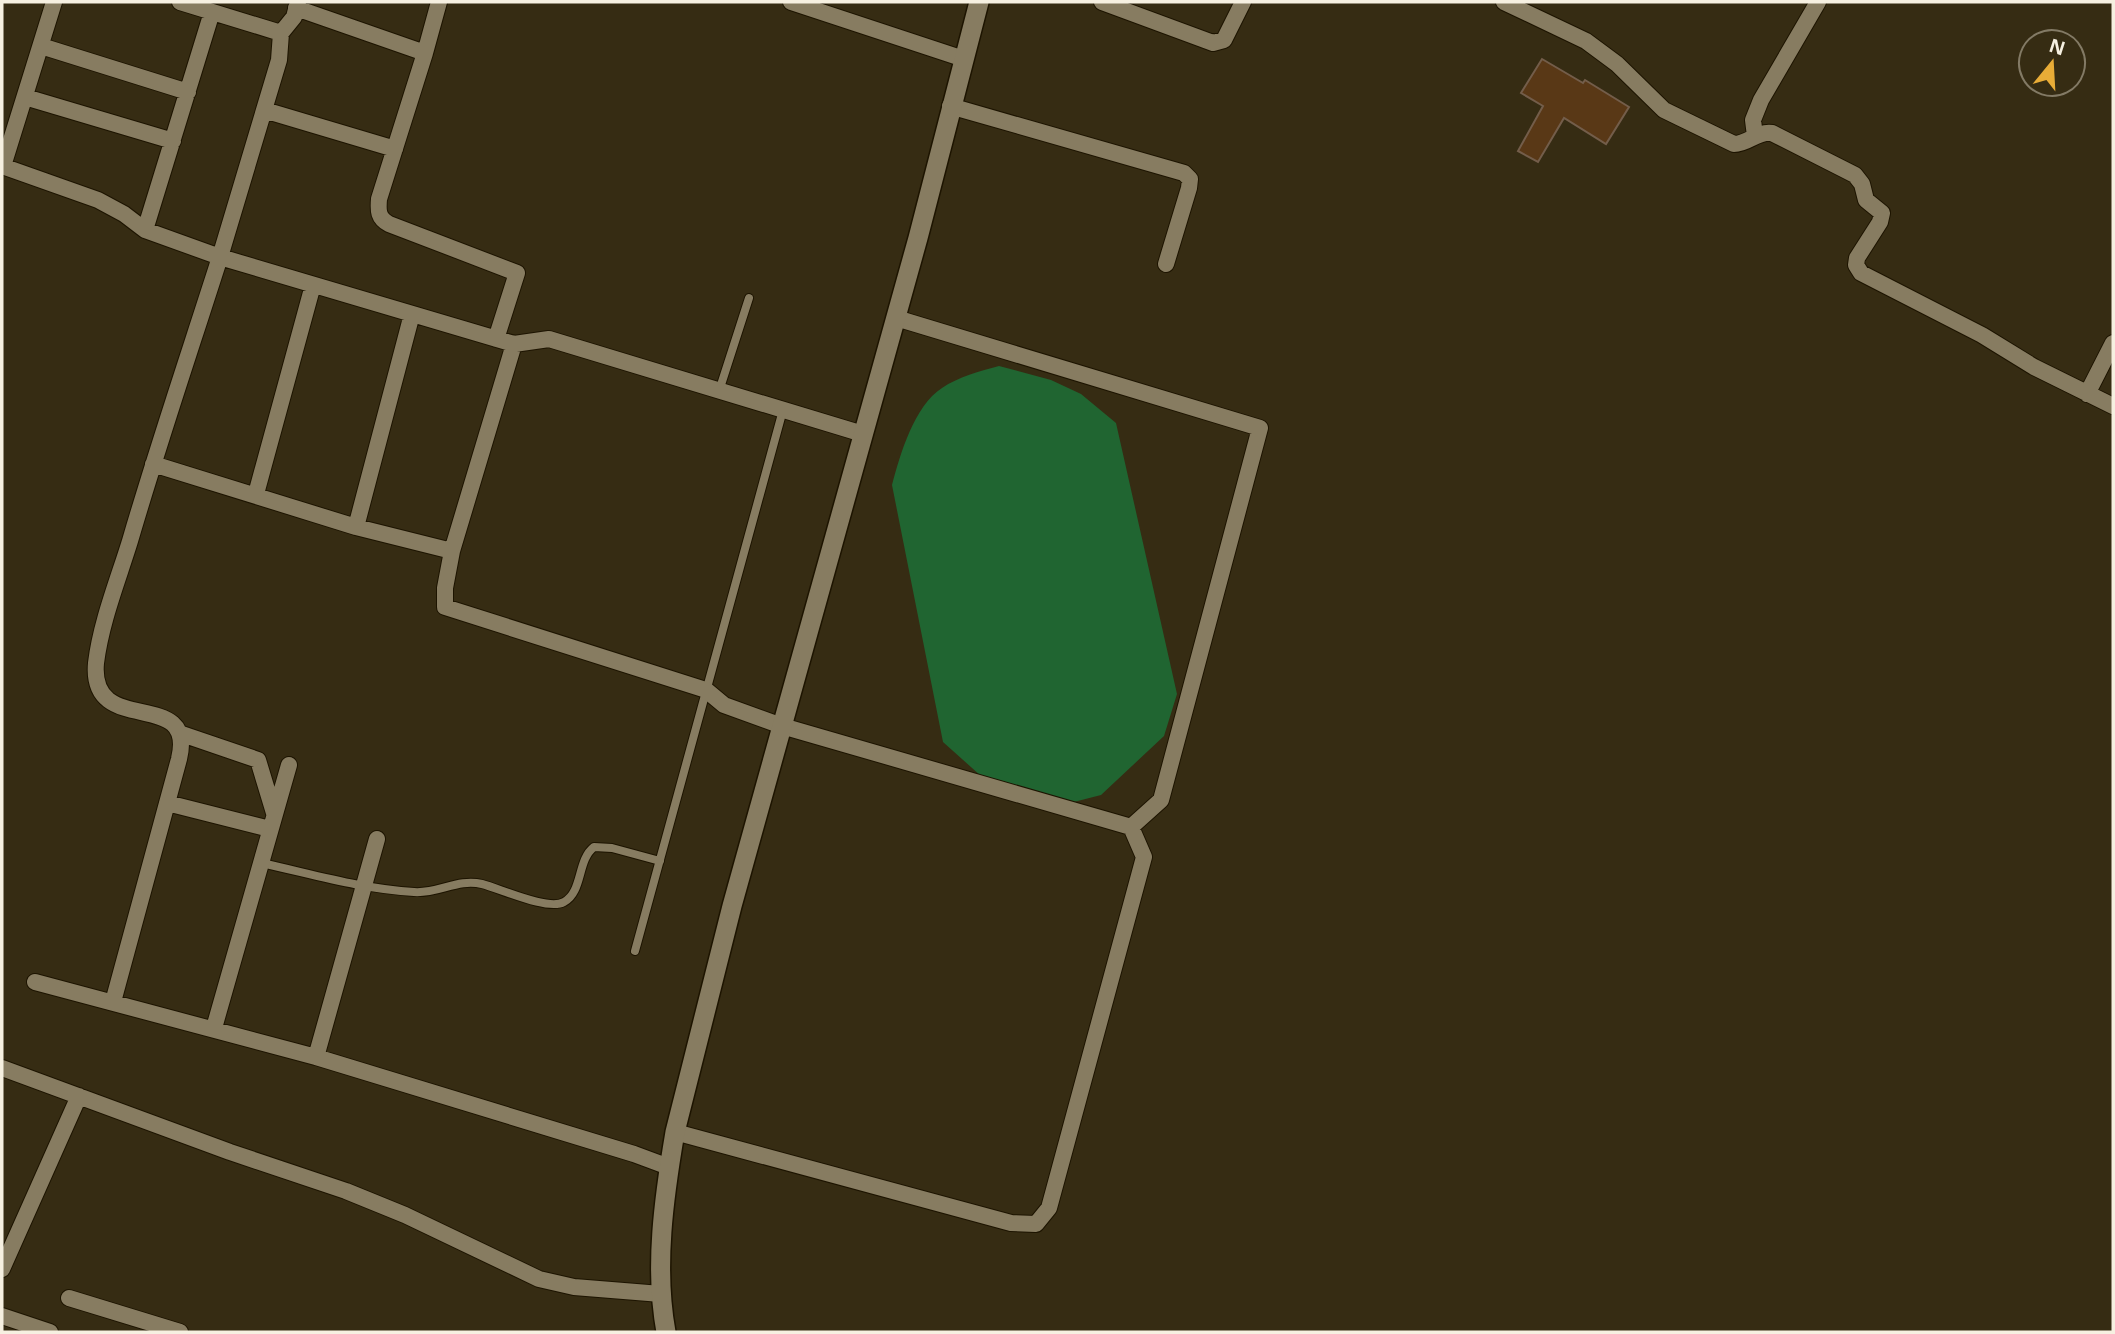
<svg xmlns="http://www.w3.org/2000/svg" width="2115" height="1334" viewBox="0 0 2115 1334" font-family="'Noto Sans',sans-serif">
<rect width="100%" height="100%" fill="#362c13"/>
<path fill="#206531" d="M999 366 1051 380 1081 394 1116 423 1177 694 1164 736 1101 795 1066 804 981 776 943 742 892 485C900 455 914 406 942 388 958 377 980 371 999 366Z"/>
<path fill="#593816" stroke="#735d4a" stroke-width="2" d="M1542 59 1583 83 1585 80 1629 107 1606 144 1564 118 1538 162 1518 151 1543 106 1521 93Z"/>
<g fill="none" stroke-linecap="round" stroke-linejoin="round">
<g stroke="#1d1400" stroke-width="10">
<path id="service" d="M719 391 749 298
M261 863C312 874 362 889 414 892 438 894 458 878 482 884 501 889 548 911 564 902 583 892 577 860 594 847L612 848 660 861
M635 951 783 410"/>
</g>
<g stroke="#1d1400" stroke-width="18">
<path id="minor" d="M439 2 425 53 379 199C378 211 378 218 389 224L517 273 496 339
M791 2 964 59
M1102 2 1213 43 1224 40 1243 2
M1504 2 1586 41 1617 64 1664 110 1734 144C1748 144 1757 131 1772 133L1855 175 1862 184 1866 200 1882 213 1880 222 1857 258 1856 265 1861 273 1982 335 2034 367 2113 406
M296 8 425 53
M281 33 294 17 298 2
M41 46 188 92
M25 97 173 141
M950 106 1184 173 1190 179 1189 188 1166 264
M264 110 395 149
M1755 136 1753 120 1761 100 1818 2
M2 166 98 200 124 214 145 230 220 257 279 60 281 33 180 2
M3 166 54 2
M145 230 212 12
M896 318 1260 428 1161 800 1131 827
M514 344 452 551 445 588V607L706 690 724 705 782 726 1131 827 1144 857 1049 1208 1036 1224 1011 1223 675 1132
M2087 394 2113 343
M153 464 356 527 452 551
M256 494 313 285
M356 527 412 314
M182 734 258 760 274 813
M167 803 270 829
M35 982 316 1057 634 1154 669 1167
M113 1002 179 759C197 685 89 740 96 663 101 622 118 580 130 541 158 445 190 351 220 257L514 344 549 339 863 434
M214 1028 289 765
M316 1057 377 839
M2 1068 230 1152 346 1191 405 1215 539 1279 574 1287 661 1294
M2 1269 79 1096
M69 1298 180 1332
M2 1316 50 1332"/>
</g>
<g stroke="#1d1400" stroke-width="22">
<path id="tertiary" d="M666 1332C654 1267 664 1197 675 1132L732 906 918 238 979 2"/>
</g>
<use href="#service" stroke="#877c61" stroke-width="8"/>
<use href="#minor" stroke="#877c61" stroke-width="16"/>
<use href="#tertiary" stroke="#877c61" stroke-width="19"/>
</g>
<rect width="2115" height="1334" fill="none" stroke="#f6f0e1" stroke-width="7"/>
<g transform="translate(2052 63) rotate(18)"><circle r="33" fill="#362c13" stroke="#837a65" stroke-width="2"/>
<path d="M0-5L12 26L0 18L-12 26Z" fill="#e8ac37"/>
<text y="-10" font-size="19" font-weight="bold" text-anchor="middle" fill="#f6f0e1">N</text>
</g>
</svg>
